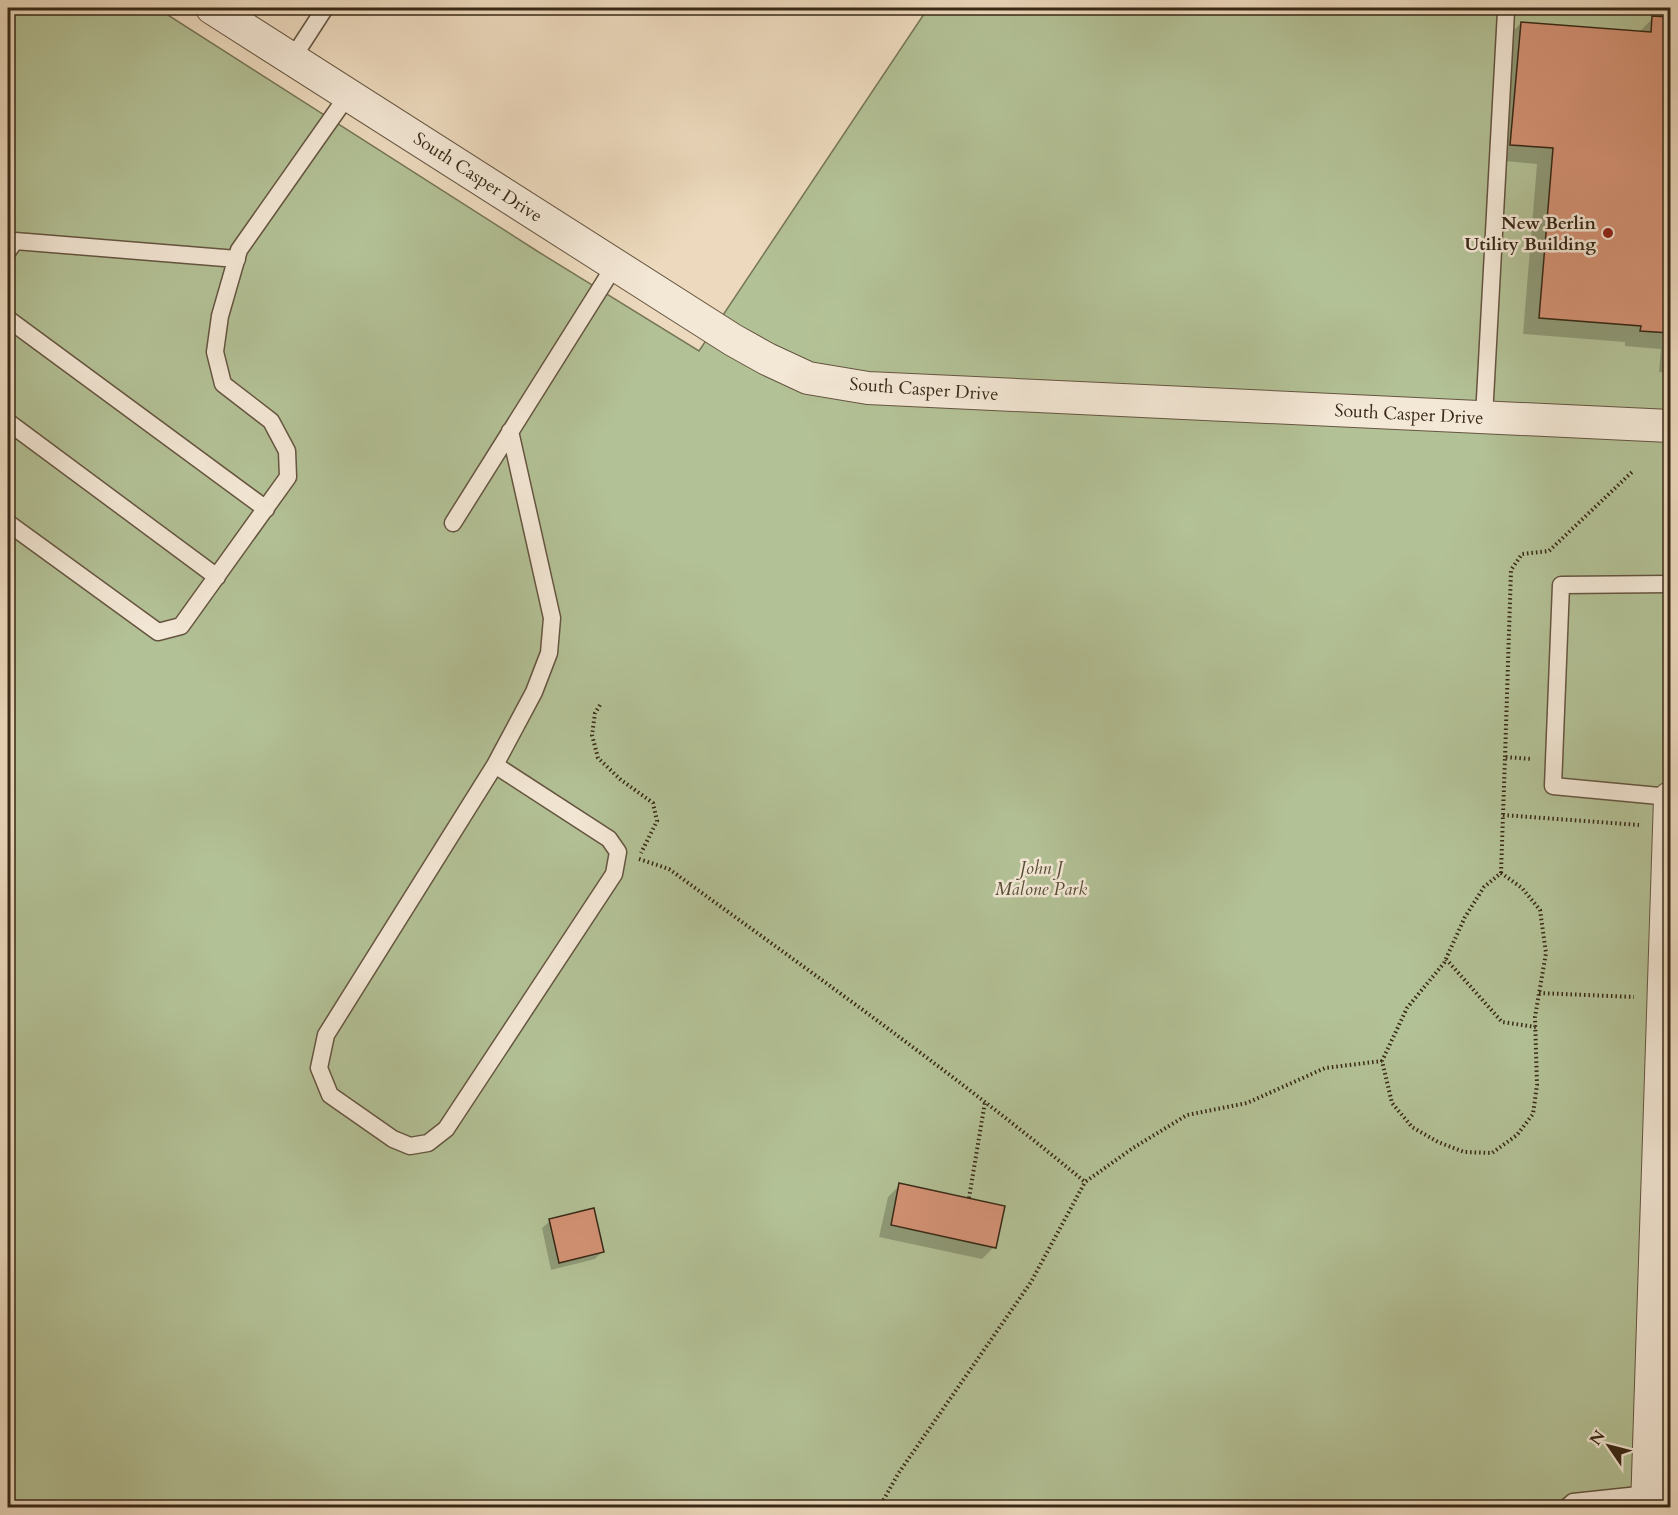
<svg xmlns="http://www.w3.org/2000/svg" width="1678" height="1515" viewBox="0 0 1678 1515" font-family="Cardo,serif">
<rect width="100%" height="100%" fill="#eddabe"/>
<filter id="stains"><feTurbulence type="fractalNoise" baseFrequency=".00333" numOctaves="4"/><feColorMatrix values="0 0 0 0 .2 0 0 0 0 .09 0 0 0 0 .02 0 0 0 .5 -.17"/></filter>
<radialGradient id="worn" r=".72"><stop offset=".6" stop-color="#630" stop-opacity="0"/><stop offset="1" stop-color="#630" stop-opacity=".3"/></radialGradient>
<path fill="#b3c196" stroke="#767556" stroke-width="1.5" d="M8 8H157L537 251 699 351 928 8H1670V1507H8Z"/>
<path fill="#0003" d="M1653 18 1670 19V373L1659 372 1661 349 1625 346V342L1523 334 1537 164 1495 160 1505 39 1521 23 1638 33Z
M900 1185 994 1247 982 1259 879 1237 888 1197Z
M550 1221 603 1251 595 1259 551 1270 542 1228Z"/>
<path fill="#d49376" stroke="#382916" stroke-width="1.5" d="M1652 16 1670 17V333L1640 331 1641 326 1539 318 1553 148 1510 145 1521 22 1651 32Z
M899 1183 1005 1206 996 1248 891 1225Z
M594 1208 604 1252 559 1263 549 1219Z"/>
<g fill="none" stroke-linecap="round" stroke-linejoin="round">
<g stroke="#655540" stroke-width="19">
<path id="lane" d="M292 59 325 8
M8 251 15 241 237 259
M8 319 266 509
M1484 417 1506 11 1508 8
M8 422 217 577
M8 523 158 632 181 626 288 477 287 451 271 421 223 384 215 352 220 316 239 250 348 95
M453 523 615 265
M1670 584 1561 585 1553 786 1670 797
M495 765 609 839 618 852 614 874 446 1129 428 1143 410 1146 393 1139 330 1095 319 1068 326 1035 495 765 534 692 549 653 552 618 510 431
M1566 1508 1573 1502 1648 1494"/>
</g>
<g stroke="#655540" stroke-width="34">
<path id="street" d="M212 8 733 340 767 359 808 378 868 388 1670 426
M1647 1508 1670 798"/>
</g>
<path stroke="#382916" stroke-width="4" stroke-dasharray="1.5 3" stroke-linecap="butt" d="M600 705 595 713 592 735 598 758 621 780 653 803 657 821 641 853
M1505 757 1511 570 1522 554 1549 551 1632 472
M1503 815 1639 825
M639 859 669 869C809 971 951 1071 1085 1182L1133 1148 1187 1115 1247 1103 1325 1068 1382 1061
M1501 873 1522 888 1540 910 1546 953 1535 1017 1537 1085 1533 1114 1517 1135 1492 1153 1464 1152 1438 1142 1412 1127 1392 1103 1382 1061 1407 1008 1444 963 1465 917 1484 887Z
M1501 873 1505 757 1532 759
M1446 959 1502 1022 1536 1027
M1539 993 1634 997
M969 1198 985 1102
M879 1508 898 1474 1031 1282 1085 1182"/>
<use href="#lane" stroke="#f3e7d5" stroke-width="16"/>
<use href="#street" stroke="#f3e7d5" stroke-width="32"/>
</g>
<circle fill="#8f2418" stroke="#f3e7d5" stroke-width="2" cx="1608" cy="233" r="6"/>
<g text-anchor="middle" stroke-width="5" stroke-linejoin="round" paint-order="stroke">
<g font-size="18" fill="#382916" stroke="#f3e7d5">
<text transform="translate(478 177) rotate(33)" y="6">South Casper Drive</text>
<text transform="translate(924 389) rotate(4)" y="6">South Casper Drive</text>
<text transform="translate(1409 414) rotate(3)" y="6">South Casper Drive</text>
</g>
<g font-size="18" font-weight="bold" fill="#382916" stroke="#f3e7d5" text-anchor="end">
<text x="1596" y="229">New Berlin<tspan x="1596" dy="21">Utility Building</tspan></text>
</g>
<g font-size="18" font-style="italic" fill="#574f36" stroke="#f3e7d5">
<text x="1041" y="874">John J<tspan x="1041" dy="21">Malone Park</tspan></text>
</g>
</g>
<rect width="1678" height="1515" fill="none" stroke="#eddabe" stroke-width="30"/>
<rect x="9" y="9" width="1660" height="1497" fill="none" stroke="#382916" stroke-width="3"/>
<rect x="15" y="15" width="1648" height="1485" fill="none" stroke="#382916" stroke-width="1.5"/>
<g transform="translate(1609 1446) rotate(305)" stroke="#f3e7d5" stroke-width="4.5" paint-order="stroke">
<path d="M0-4.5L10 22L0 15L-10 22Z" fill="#382916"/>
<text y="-9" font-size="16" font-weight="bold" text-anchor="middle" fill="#382916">N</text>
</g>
<rect width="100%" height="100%" filter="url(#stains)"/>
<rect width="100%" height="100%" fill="url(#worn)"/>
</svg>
